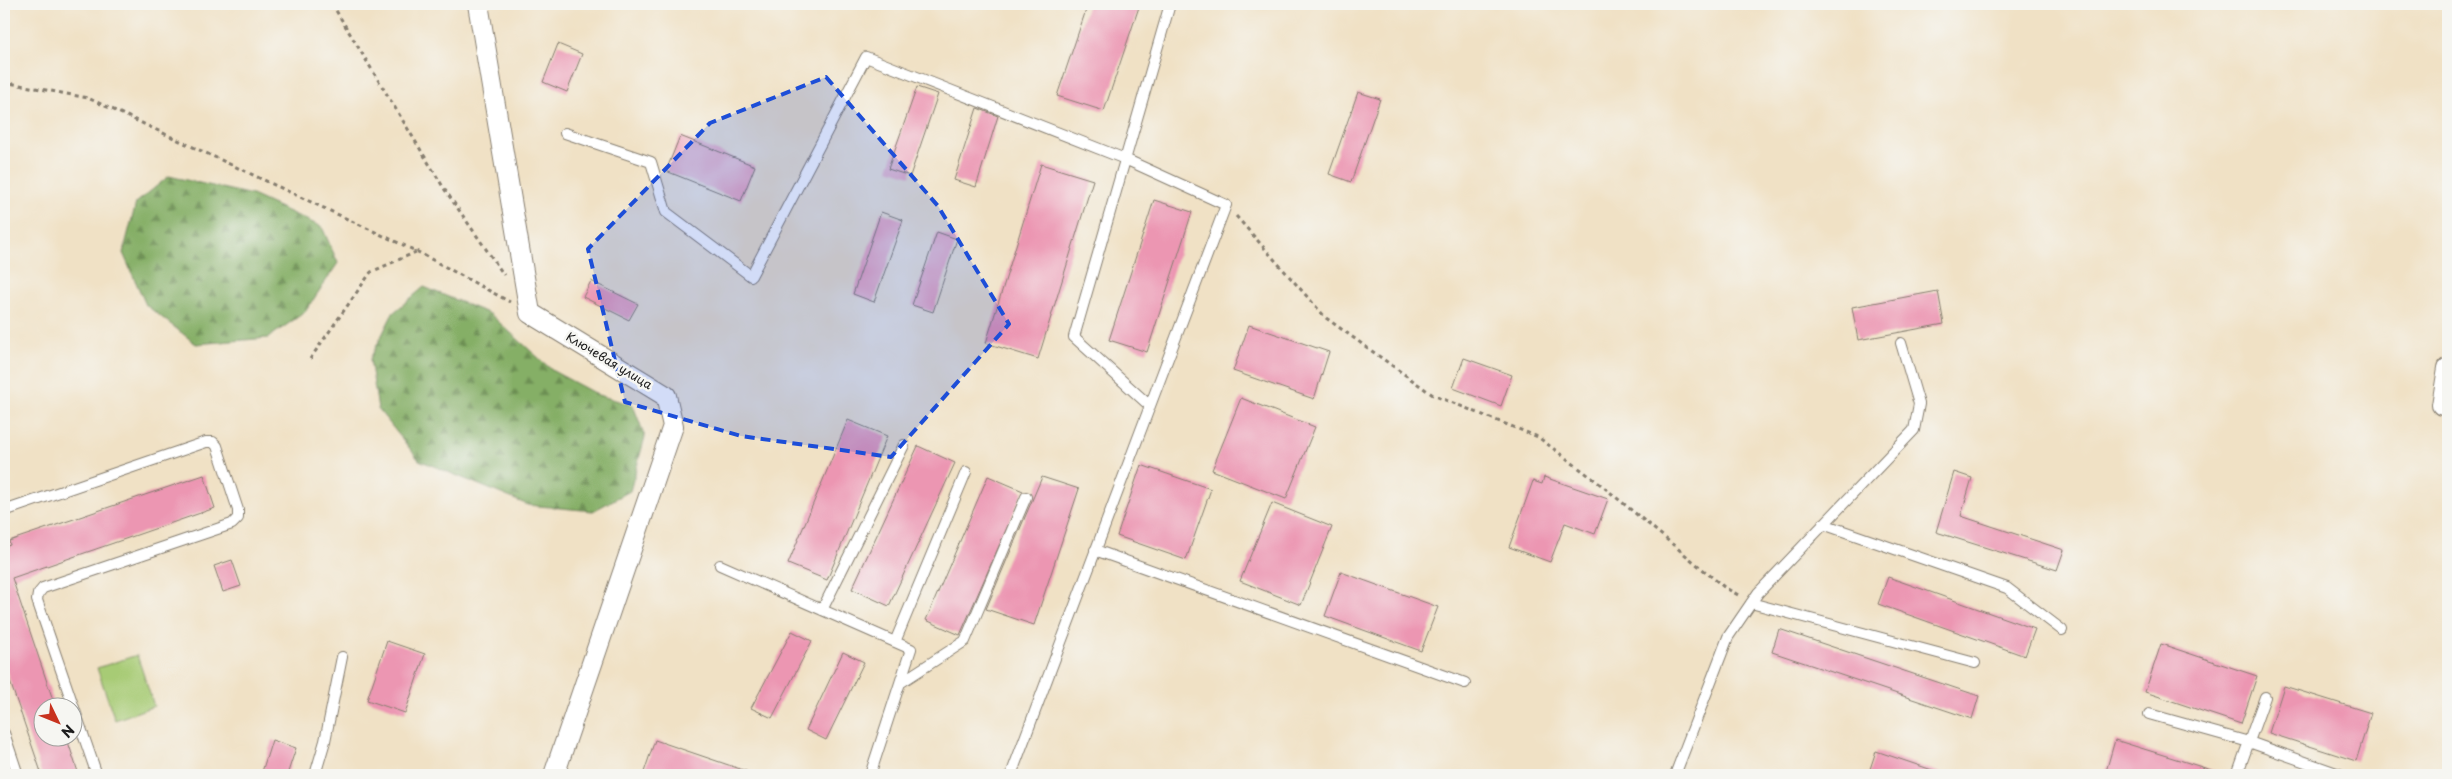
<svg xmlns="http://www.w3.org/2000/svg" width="2452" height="779" viewBox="0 0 2452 779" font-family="'Playpen Sans',sans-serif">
<defs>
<pattern id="forest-firs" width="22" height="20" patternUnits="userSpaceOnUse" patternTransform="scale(1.25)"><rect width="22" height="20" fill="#85af66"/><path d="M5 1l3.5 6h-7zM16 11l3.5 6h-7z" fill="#6c8e53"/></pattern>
</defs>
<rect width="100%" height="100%" fill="#f6f6f2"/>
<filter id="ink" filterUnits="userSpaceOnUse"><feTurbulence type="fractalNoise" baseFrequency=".02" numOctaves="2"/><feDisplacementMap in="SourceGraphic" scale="10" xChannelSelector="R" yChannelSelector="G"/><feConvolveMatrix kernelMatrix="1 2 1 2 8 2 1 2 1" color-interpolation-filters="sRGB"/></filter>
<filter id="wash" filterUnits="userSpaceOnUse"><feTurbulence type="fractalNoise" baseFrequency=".0096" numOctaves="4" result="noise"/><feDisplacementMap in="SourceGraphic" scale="20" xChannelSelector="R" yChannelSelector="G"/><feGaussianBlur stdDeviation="1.12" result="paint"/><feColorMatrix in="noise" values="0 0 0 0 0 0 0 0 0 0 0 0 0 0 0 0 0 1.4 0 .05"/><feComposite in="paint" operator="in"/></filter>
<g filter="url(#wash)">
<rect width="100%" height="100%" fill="#f0e1c5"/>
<path fill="url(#forest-firs)" stroke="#506641" d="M169 176 252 195 322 227 338 263 305 312 268 338 196 344 146 305 123 253 136 203Z
M424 287 490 314 553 371 598 395 633 405 645 437 630 491 593 511 528 505 419 460 378 409 370 359 393 313Z"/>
<path fill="#a7cb75" stroke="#627448" d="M137 655 154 706 115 720 97 668Z"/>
<g id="blocks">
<path fill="#ec96b2" d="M1088 4H1140L1104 111 1057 96Z
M558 44 582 54 567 92 543 82Z
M917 87 938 94 910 176 888 169Z
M1358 92 1380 99 1351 182 1329 174Z
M977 108 998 116 976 187 954 180Z
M680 136 755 166 741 201 666 171Z
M1041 164 1093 180 1038 359 986 343Z
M1154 200 1192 212 1147 352 1109 340Z
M881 212 903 220 874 302 853 294Z
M937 232 957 239 933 312 912 305Z
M591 281 638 304 629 320 583 297Z
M1938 291 1944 324 1858 340 1852 307Z
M1249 325 1329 352 1314 399 1233 371Z
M1464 358 1512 375 1501 406 1453 388Z
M1241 398 1315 427 1286 499 1212 470Z
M848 420 887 436 827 580 788 564Z
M918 446 955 463 889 606 852 589Z
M1141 465 1211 489 1186 560 1117 536Z
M1954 472 1972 478 1961 516 2064 550 2057 570 1936 532Z
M204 475 215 508 12 578 55 706H42V736H66L79 775H42L4 664V547L10 545 9 541Z
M988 476 1023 491 960 635 926 620Z
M1042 477 1079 489 1034 625 986 609Z
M1544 477 1608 499 1595 534 1565 523 1550 562 1509 547 1533 481 1542 484Z
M1272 503 1332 527 1301 605 1240 581Z
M232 560 241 586 223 592 214 566Z
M1341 572 1438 607 1421 651 1325 616Z
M1888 577 2035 629 2025 656 1878 604Z
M1779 629 1979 696 1972 719 1772 652Z
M792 631 812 641 772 718 751 708Z
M387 641 425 654 405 713 367 700Z
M2161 644 2257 676 2241 724 2145 692Z
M843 652 864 662 826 740 806 730Z
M2284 686 2371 713 2356 761 2269 733Z
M272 740 296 748 287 775H261Z
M655 740 752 773V775H643Z
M2115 740 2218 772 2217 775H2105Z
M1876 751 1941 773V775H1868Z"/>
</g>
</g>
<g filter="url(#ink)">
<use href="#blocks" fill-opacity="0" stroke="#867e70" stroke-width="1"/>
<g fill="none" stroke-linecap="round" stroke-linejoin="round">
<g stroke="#867e70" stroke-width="12">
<path id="service" d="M565 133 651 162 666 212 751 276 866 57 1125 159 1226 205 1150 406
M4 511 206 442H213L217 446 238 510V518L232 524 43 588 38 594 37 600 97 775
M1823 524 2007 588 2062 630
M1095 550 1465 683
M720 565 911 649 870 775
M1751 603 1975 663
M822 610 904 445
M895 642 966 472
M900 683 965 641 1026 497
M2149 714 2249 742 2342 775
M4 733 18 775
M315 775 325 741 342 657
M1011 775 1150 406 1074 337 1170 4
M1675 775 1728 637 1758 593 1914 430 1919 404 1901 343
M2237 775 2265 697"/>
</g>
<g stroke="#867e70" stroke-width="22">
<path id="minor" d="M478 4 530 313 666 396 673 426 554 775
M2442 405 2448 368"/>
</g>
<path stroke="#867e70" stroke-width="3" stroke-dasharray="4 4" stroke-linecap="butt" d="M332 4 445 190 504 275
M4 82 88 98 416 251 510 302
M1236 216 1326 318 1433 395 1538 437 1600 484 1724 587 1740 596
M310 359 371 272 416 252"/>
<use href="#service" stroke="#fff" stroke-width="10"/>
<use href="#minor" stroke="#fff" stroke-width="20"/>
</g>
</g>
<path fill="#1d4ed8" fill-opacity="0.2" stroke="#1d4ed8" stroke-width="4" stroke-dasharray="10 6" stroke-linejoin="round" d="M826 77 938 206 1009 324 891 457 741 436 625 402 588 249 710 123Z"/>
<g text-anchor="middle" stroke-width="5" stroke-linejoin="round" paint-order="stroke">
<g font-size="12" fill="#1c1c1c" stroke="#f6f6f2">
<text transform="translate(609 361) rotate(31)" y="4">Ключевая улица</text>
</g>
</g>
<rect width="2452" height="779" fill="none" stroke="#f6f6f2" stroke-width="20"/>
<g transform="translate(58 722) rotate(133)"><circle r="24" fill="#f6f6f2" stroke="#9f9f9c"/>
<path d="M0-4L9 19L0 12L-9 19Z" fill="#c8321e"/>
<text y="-8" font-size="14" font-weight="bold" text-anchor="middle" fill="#1c1c1c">N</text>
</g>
</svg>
